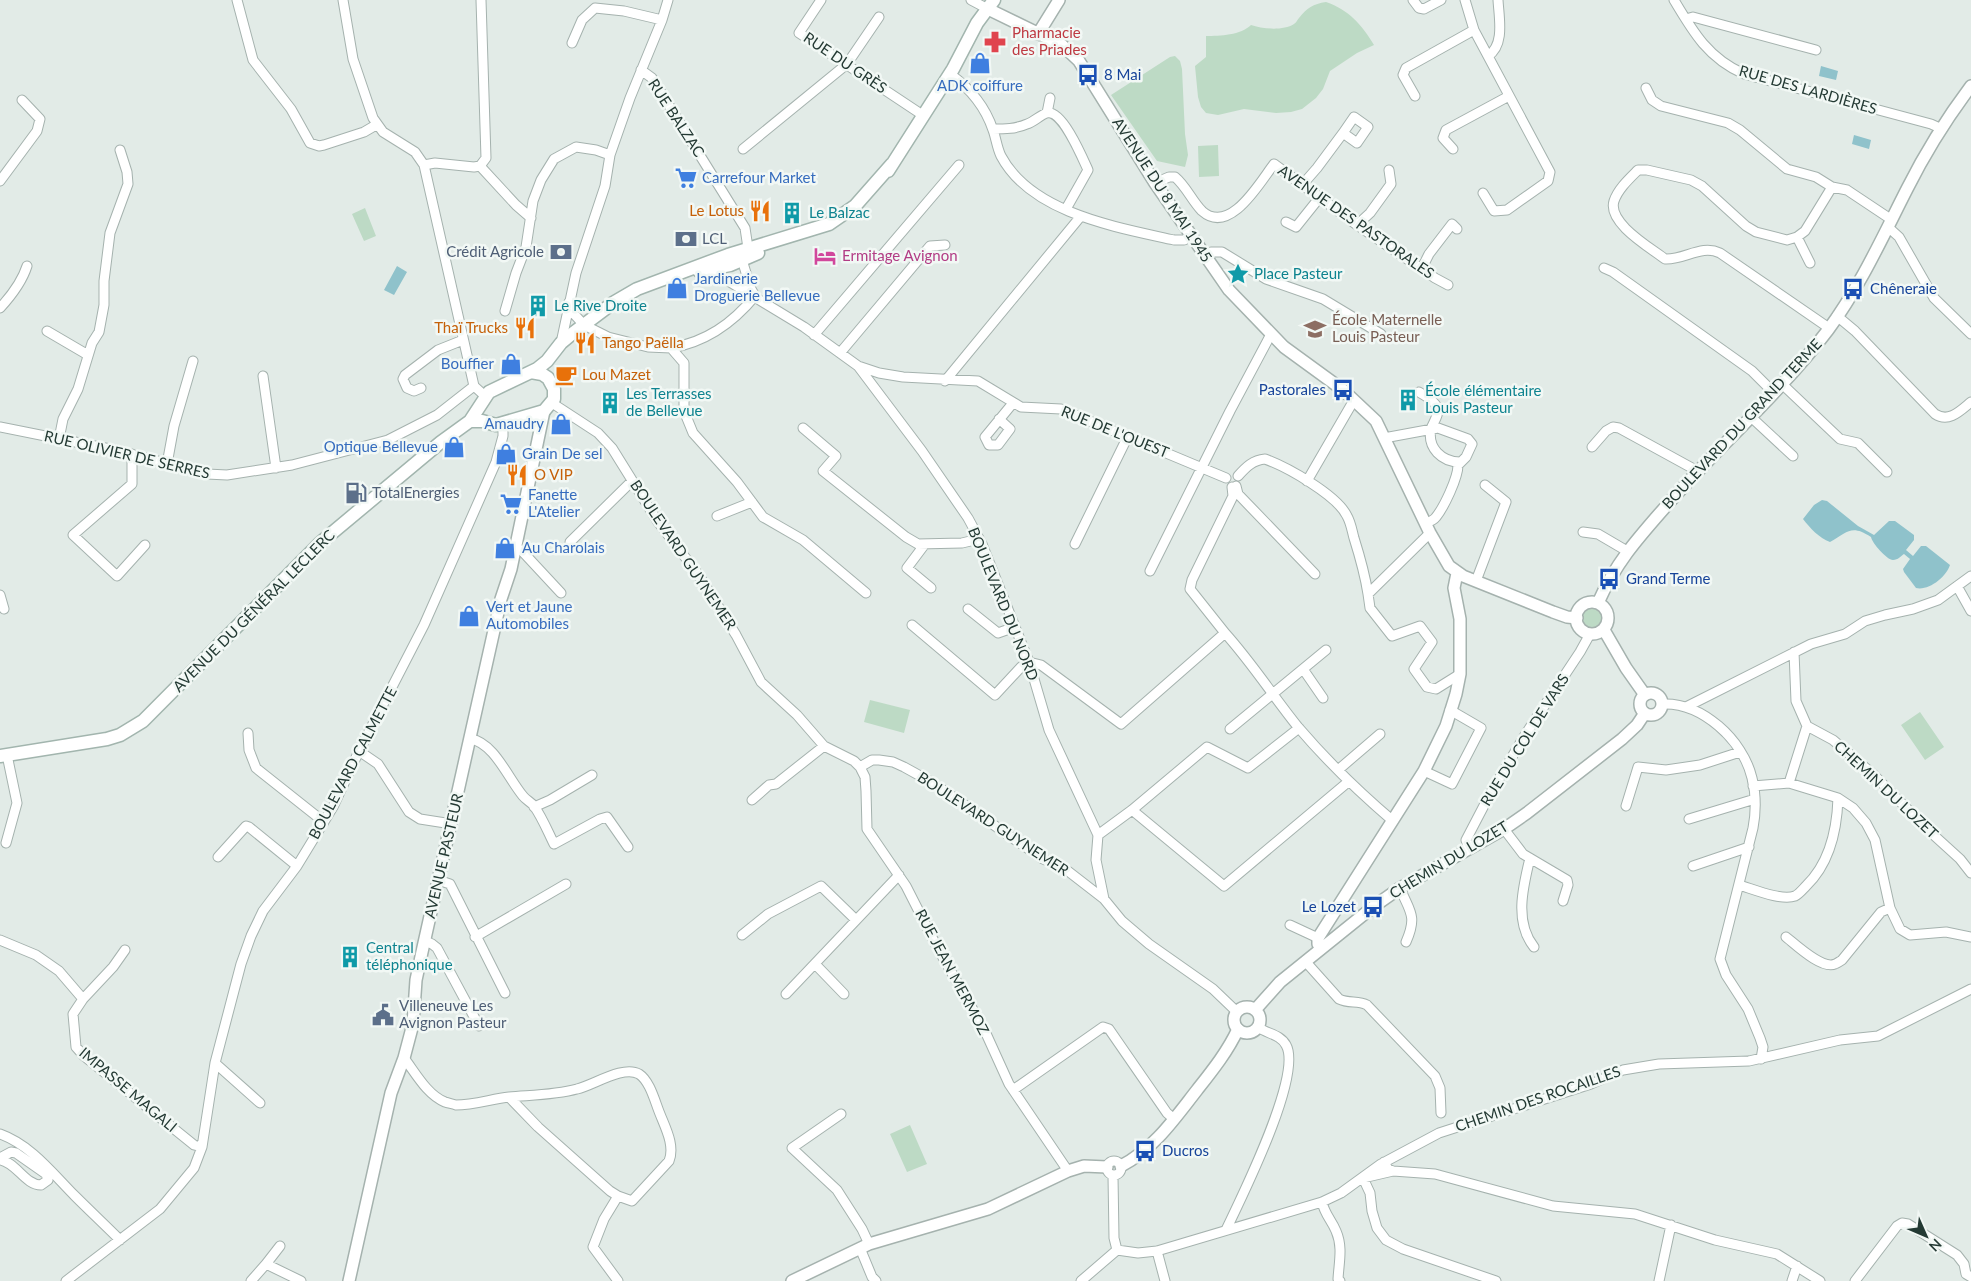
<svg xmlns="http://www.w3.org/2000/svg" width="1971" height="1281" viewBox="0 0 1971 1281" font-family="Lato,sans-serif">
<rect width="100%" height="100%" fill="#e2ebe7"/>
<path fill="#bddac5" d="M1326 2C1349 10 1362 25 1374 45L1357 53 1330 71 1323 89 1316 98 1302 109 1291 112 1276 113 1244 109 1218 115 1206 113 1201 107 1198 97 1195 66 1206 57V36C1220 36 1241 35 1251 25 1262 29 1283 31 1294 24 1297 22 1297 20 1299 18 1307 8 1313 4 1326 2Z
M1175 56 1180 61 1182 69 1185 134 1188 155 1185 167 1157 161 1111 95 1170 57Z
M1218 145 1219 176 1199 177 1198 146Z
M365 208 376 236 364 241 352 214Z
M1582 618a10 10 0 1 1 20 0a10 10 0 1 1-20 0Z
M870 700 910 710 904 733 864 722Z
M1920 712 1944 747 1925 760 1901 725Z
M910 1125 927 1164 907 1172 890 1134Z"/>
<path fill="#8fc2cb" d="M1821 66 1838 71 1836 80 1819 76Z
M1854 135 1871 140 1869 149 1852 144Z
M397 266 407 272 394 295 384 290Z
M1822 500 1827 501 1858 526 1874 535 1889 521H1895L1914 535V540L1906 550 1913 556 1921 546H1926L1950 565C1946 577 1929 591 1916 588L1904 572 1903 569 1910 559 1904 554C1901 556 1898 560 1893 560 1887 560 1872 543 1871 537 1851 524 1848 532 1830 542 1819 538 1810 528 1803 519L1814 505Z"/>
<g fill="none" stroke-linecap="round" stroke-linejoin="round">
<g stroke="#a5b2ae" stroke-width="11">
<path id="minor" d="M237 0 253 60 291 109 310 143 319 146 324 145 364 132 376 125
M343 0 353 59 373 118 383 132 415 152 424 165 474 386 485 396
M821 0 799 33 924 116
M971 0 988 9
M1413 0 1419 8 1424 9 1441 0
M1465 0 1474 30 1550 172 1548 181 1507 210 1494 211 1483 193
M1674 0C1693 32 1708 58 1744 74L1931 124 1942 129
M1686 19 1693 17 1816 50
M572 43 582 20 595 8 624 11 662 20
M1488 56C1505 45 1499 18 1498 0
M641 70 652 78 745 228 748 248 743 263 751 289 755 296
M950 74C971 89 985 106 993 130 996 138 997 148 1001 156 1031 213 1116 227 1174 240H1184L1191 237
M1646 88 1652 100 1661 106 1728 123 1740 130 1787 169 1816 177 1832 187
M1415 96 1403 75 1406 68 1474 30
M1047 113 1050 98
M993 129C1004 129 1016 129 1027 124 1034 122 1040 115 1047 113 1062 109 1083 159 1088 170L1066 209
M743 149 847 64 879 17
M1453 149 1443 138 1446 130 1509 96
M424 165 435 163 474 167 480 166 486 158 481 0
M480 166 516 205 531 218
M0 181 37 131 40 119 22 100
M1155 183 1169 177H1175C1186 186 1192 201 1202 211 1230 236 1260 182 1274 164L1357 225 1435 278 1448 285
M1303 184 1317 168 1343 133 1357 143 1368 127 1354 117 1343 133
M1286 222 1296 227 1320 197
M1357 225 1370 213 1391 184 1389 170
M1888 227 1899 237 1934 298 1971 334
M1797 237 1810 263
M1204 255 1211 252H1222L1266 279 1323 299 1381 334
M717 263V269L720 276 804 327 858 366 922 451 968 518 982 544 1029 662 1049 730 1098 835 1096 860 1104 899
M1422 268 1429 254 1452 224 1457 229
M1604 268 1613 272 1752 371 1774 393
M569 302 573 313 584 325 608 337 648 347 671 348 684 363V411L693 433 737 482 763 517 803 540 866 593
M0 308C11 296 22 282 27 266
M505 311 516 273 526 247 533 201 541 180 554 159 576 147 596 150 610 155
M1837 316 1855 331 1935 414C1949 423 1960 411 1971 402
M1829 328 1720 253C1701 244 1685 260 1665 259 1651 248 1607 223 1614 201 1618 189 1629 179 1638 170H1647L1691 180 1702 186 1746 226 1756 232 1787 240 1797 237 1805 231 1832 187 1847 190 1892 220
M47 331 88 355
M814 335 959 165
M561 343 576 273 605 186 610 155 630 98 662 20 668 0
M671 348C706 342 732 324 755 296
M840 353 930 246 945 245
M858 366 879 373 903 377 978 381 1021 407 1061 409 1226 478
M263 376 276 468
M945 381 1081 216
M1782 384 1840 439 1858 443 1887 472
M421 388 414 391 407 388 403 379 405 375 438 350 463 340
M1419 392C1425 396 1434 400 1437 407 1440 415 1433 422 1431 429 1427 448 1442 462 1460 462
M552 403 598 433 612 448 658 522 698 574 736 635 761 682 797 715 824 746 854 761 860 767 865 777 866 791 867 829 906 886 937 947 984 1029 1009 1084 1068 1171
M1751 417 1793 456
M999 419 1010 429 998 445H989L985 437 1013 403
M0 427 120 451 207 474 227 475 292 465 388 440 437 415 474 386
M803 428 836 456 823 471 906 537 918 544 962 543 979 539
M1384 438 1438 428 1468 439 1472 444 1466 457 1458 465C1458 478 1444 507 1436 517 1433 521 1429 522 1425 523
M59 439 63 419 78 389 92 343 99 332 104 305V281L110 233 128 184 127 172 120 150
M1592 447 1606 431 1613 427 1619 428 1692 468 1697 471
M132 454V484L73 535 117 576 145 545
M167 464 174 426 193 361
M1238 476C1246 467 1253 460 1265 459 1287 467 1337 495 1347 516 1351 523 1352 531 1354 538 1360 557 1365 575 1368 594
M1307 481 1354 400
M1236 486 1238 494 1315 574
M717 516 752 502
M1583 532 1598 534 1627 551
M1430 533 1368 594 1370 608 1392 636 1420 626 1432 642 1414 669 1427 687 1436 689 1460 674
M570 542 632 481
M925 544 907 568 931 588
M1075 544 1128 436
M515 549 521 550 561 593
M1150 571 1230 411 1271 334
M1476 581 1506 502 1485 485
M1957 586 1971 611
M0 595 4 609
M968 609 998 633 1015 627
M912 625 995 695 1021 667 1029 662 1041 665 1121 724 1225 633 1190 589 1192 580 1233 496 1232 487
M1225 633C1252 663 1273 696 1298 727 1327 761 1359 792 1393 821
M1794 652 1796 701 1807 726 1833 740 1874 775 1927 829 1960 859 1971 873
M1303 669 1323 698
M1662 704C1702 702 1743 740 1752 778 1756 794 1756 812 1753 828L1720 959 1726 975 1748 1009 1760 1038 1763 1047 1761 1059
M1686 707 1811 644 1845 634 1865 621 1885 615 1913 609 1938 600 1971 576
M1230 729 1326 650
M248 733 249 750 256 768 324 822
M471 739C494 743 508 778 523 796 526 800 531 802 534 806 542 817 548 832 554 844L600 819 607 817 628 847
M359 751 378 764 409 812 420 819 452 824
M860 767 872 760H879L893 762 904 767 933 783 1043 859 1064 868 1104 899 1122 921 1149 944 1213 989 1237 1012
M1338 770 1380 734
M1424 771 1452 784 1481 728 1450 710
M1789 783 1807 726
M1753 786 1789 783 1838 798 1853 808 1866 823 1875 840 1890 908 1900 929 1910 935 1946 932 1971 937
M752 800 769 785 776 784 824 746
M1626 806 1638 767 1666 770 1700 765 1740 752
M534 807 550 800 592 775
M1132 810 1224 886 1348 782
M1689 819 1755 799
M1504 829 1523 854 1567 880 1568 885 1563 901
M1098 835 1132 810 1207 747 1248 768 1299 728
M6 843 17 803 7 755
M1469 849 1466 840 1490 794 1525 735 1580 652 1590 634
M218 857 246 826 249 827 297 866
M1530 858C1523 887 1514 922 1534 947
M1693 866 1749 847
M438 880 450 884 505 993
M1739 885C1753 889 1781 901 1795 896 1799 894 1803 889 1806 886 1830 863 1837 830 1838 798
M1400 888C1409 911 1418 915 1406 942
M1290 925 1318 938
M742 935 768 914 821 886 856 920
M475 937 566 884
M1786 937C1795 944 1822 970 1835 964 1836 964 1842 960 1842 960L1881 912 1890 908
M0 940 36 955 59 971 83 999
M425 941 432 944 437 948 479 1026
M125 950 113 967 83 999 73 1014 76 1047 84 1056 194 1145 202 1147
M1305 961 1339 999C1349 1004 1358 1000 1367 1005L1435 1076 1440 1088 1441 1113
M815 964 844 994
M786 994 899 875
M404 1058C415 1072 427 1095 445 1102 448 1103 453 1104 456 1105 473 1105 492 1099 509 1097 532 1095 555 1095 577 1089 594 1085 623 1065 639 1074 650 1081 655 1102 660 1114 666 1129 675 1146 669 1161L632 1201 618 1196 610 1191 538 1127 509 1097
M215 1063 260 1103
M1013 1090 1103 1027 1109 1029 1167 1113 1174 1119
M841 1114 792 1148 837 1190 862 1229 869 1244
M0 1134C31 1145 53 1174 75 1196 90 1211 105 1225 120 1240
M0 1158 11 1152 16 1153 46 1174 48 1180 41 1185C25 1185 16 1162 0 1160
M1107 1168a7 7 0 1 1 14 0a7 7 0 1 1-14 0Z
M1384 1162 1388 1169 1393 1171 1435 1174 1553 1206 1635 1214 1715 1240 1777 1254 1820 1281
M1393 1171 1363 1178 1370 1193 1372 1211 1377 1228 1386 1240 1403 1249 1496 1281
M1113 1176 1114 1238 1117 1250
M1322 1202C1325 1215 1331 1219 1336 1231 1343 1247 1339 1262 1338 1279L1340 1281
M1226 1230C1241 1198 1303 1075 1286 1045 1280 1034 1267 1034 1258 1027
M860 1248 872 1277 876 1281
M1117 1250 1138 1253 1157 1251 1322 1202 1341 1193 1381 1164 1439 1133 1591 1084 1623 1070 1659 1064 1749 1061 1840 1040 1878 1036 1971 989
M1157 1251 1165 1281
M266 1264 280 1246
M66 1281 160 1209 194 1168 202 1147 215 1063 241 964 251 936 263 911 297 866 333 807 359 751 424 625 496 462 503 436V424
M251 1281 266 1264 301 1281
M618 1281 593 1247 604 1219 618 1196
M1081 1281 1117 1250
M1659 1281 1671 1225
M1792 1281 1797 1266
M1855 1281 1897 1226 1902 1223 1908 1224 1957 1255 1964 1264 1966 1274 1971 1277"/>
</g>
<g stroke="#a5b2ae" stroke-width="14">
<path id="tertiary" d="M988 9 1062 45 1079 61 1155 183 1229 290 1284 347 1343 390 1376 421 1430 533 1449 566 1463 576 1553 612 1567 617 1577 618
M1038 34 1059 0
M1576 618a16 16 0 1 1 32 0a16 16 0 1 1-32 0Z
M1598 603C1616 562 1638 538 1667 505 1719 446 1780 393 1828 330 1860 287 1883 236 1907 189 1925 153 1947 118 1971 86
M1604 630 1626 668 1645 695
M1640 704a11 11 0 1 1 22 0a11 11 0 1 1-22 0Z
M1321 948 1318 944V938L1424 771 1446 726 1456 694 1460 674V619L1454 588 1457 573
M1234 1020a13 13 0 1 1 26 0a13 13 0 1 1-26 0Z
M1255 1010 1280 982 1373 907 1400 888 1504 829 1527 813 1622 739 1637 725 1645 713
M1121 1166C1154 1149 1175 1118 1197 1090 1212 1071 1228 1051 1238 1029
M349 1281 391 1093 404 1058 413 1024 416 980 422 952 501 599 511 569 544 411
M792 1281 869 1244 988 1209 1068 1171 1084 1166 1107 1167"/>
</g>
<g stroke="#a2b5ae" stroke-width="15">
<path id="secondary" d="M888 171 953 69 977 23 994 0
M699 271 730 265 758 253
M470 421 489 392 537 369 547 361 561 343 573 333 613 303 637 289 728 255 829 224 855 206 892 164
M0 756 107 739 120 735 143 721 320 543 441 442 470 421H482L496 425 544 411 554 399V389L548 378 542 374 531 372"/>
</g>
<use href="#minor" stroke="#fff" stroke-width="9"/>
<use href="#tertiary" stroke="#fff" stroke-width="11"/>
<use href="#secondary" stroke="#fff" stroke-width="12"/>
</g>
<defs>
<g id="pharmacy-bare" transform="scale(1.725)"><path d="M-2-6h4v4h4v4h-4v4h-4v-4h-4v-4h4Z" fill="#e0444e" stroke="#f2f8f5" stroke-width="2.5" paint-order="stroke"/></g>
<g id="shop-bare" transform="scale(1.725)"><path d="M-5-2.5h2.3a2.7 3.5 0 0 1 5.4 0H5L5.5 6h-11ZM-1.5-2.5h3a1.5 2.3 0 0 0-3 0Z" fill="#3f7fe0" stroke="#f2f8f5" stroke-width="2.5" paint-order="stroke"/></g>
<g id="bus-bare" transform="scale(1.725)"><path d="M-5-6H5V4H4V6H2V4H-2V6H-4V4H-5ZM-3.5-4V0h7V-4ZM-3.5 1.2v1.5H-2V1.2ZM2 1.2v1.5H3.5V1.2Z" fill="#1a4fb4" stroke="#f2f8f5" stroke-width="2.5" paint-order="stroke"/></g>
<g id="supermarket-bare" transform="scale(1.725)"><path d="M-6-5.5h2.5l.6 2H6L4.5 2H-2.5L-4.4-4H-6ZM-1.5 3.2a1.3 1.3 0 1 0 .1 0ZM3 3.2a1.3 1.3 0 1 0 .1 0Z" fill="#3f7fe0" stroke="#f2f8f5" stroke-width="2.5" paint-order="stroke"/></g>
<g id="restaurant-bare" transform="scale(1.725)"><path d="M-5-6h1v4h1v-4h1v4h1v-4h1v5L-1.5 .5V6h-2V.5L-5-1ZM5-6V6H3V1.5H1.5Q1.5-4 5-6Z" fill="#e8710a" stroke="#f2f8f5" stroke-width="2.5" paint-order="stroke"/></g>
<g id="building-bare" transform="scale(1.725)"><path d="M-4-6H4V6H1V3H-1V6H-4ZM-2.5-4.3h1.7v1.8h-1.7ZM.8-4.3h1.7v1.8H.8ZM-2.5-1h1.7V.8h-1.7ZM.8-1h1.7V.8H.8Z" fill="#0f9aa8" stroke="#f2f8f5" stroke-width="2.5" paint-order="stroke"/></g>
<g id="bank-bare" transform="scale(1.725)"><path d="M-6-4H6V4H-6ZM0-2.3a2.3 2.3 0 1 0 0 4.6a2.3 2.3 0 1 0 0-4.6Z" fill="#5c6f8a" stroke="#f2f8f5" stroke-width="2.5" paint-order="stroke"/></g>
<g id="hotel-bare" transform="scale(1.725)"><path d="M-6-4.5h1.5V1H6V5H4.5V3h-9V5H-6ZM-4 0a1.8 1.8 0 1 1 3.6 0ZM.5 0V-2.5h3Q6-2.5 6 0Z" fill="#d1479c" stroke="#f2f8f5" stroke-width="2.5" paint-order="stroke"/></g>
<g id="sight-bare" transform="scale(1.725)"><path d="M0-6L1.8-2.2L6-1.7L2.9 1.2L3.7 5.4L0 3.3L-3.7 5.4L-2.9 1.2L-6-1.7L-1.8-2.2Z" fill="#0f9aa8" stroke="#f2f8f5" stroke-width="2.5" paint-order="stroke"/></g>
<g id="school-bare" transform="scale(1.725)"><path d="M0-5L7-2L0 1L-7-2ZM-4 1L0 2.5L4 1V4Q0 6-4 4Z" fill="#8d6e63" stroke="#f2f8f5" stroke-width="2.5" paint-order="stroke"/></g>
<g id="cafe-bare" transform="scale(1.725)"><path d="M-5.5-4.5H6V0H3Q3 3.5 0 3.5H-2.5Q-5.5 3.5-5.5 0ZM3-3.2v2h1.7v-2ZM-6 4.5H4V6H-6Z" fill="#e8710a" stroke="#f2f8f5" stroke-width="2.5" paint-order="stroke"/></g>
<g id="fuel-bare" transform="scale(1.725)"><path d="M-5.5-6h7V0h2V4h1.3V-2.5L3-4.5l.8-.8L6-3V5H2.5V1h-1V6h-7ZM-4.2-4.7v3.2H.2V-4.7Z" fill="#5c6f8a" stroke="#f2f8f5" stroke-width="2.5" paint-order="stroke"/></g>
<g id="civic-bare" transform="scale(1.725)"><path d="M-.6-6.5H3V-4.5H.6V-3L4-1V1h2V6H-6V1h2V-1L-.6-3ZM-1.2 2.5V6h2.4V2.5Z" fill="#5c6f8a" stroke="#f2f8f5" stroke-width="2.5" paint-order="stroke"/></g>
</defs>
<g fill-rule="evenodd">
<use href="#pharmacy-bare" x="995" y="42"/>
<use href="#shop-bare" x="980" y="63"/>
<use href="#bus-bare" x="1088" y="75"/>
<use href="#supermarket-bare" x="686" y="178"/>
<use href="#restaurant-bare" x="760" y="211"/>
<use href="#building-bare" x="792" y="213"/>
<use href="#bank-bare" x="686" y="239"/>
<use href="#bank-bare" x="561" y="252"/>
<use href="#hotel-bare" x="825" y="256"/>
<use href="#sight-bare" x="1238" y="274"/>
<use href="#shop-bare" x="677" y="288"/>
<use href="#bus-bare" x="1853" y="289"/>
<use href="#building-bare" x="538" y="306"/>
<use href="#restaurant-bare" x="525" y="328"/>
<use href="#school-bare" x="1315" y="329"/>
<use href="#restaurant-bare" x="585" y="343"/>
<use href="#shop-bare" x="511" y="364"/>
<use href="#cafe-bare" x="566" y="375"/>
<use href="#bus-bare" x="1343" y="390"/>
<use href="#building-bare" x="1408" y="400"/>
<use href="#building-bare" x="610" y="403"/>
<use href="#shop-bare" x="561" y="424"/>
<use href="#shop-bare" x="454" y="447"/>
<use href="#shop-bare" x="506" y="454"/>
<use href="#restaurant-bare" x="517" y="475"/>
<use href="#fuel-bare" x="356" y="493"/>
<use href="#supermarket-bare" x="511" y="504"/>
<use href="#shop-bare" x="505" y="548"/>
<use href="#bus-bare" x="1609" y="579"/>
<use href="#shop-bare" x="469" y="616"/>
<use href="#bus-bare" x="1373" y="907"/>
<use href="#building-bare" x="350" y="957"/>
<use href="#civic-bare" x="383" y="1015"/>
<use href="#bus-bare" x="1145" y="1151"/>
</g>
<g text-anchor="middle" stroke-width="5" stroke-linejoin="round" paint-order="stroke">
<g font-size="15" fill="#be3a42" stroke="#f2f8f5" text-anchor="start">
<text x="1012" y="38">Pharmacie<tspan x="1012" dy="17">des Priades</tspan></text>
</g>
<g font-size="15" fill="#243a34" stroke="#f2f8f5">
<text transform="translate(845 63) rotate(34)" y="5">RUE DU GRÈS</text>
<text transform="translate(1808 90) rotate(16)" y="5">RUE DES LARDIÈRES</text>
<text transform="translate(676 118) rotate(57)" y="5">RUE BALZAC</text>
<text transform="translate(1162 190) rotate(57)" y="5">AVENUE DU 8 MAI 1945</text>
<text transform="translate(1356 222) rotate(35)" y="5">AVENUE DES PASTORALES</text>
<text transform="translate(1742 424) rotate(-47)" y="5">BOULEVARD DU GRAND TERME</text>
<text transform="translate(1115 432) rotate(22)" y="5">RUE DE L'OUEST</text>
<text transform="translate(127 455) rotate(13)" y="5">RUE OLIVIER DE SERRES</text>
<text transform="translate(683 555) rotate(56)" y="5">BOULEVARD GUYNEMER</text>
<text transform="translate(1003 604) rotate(68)" y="5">BOULEVARD DU NORD</text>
<text transform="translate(254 611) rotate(-45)" y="5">AVENUE DU GÉNÉRAL LECLERC</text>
<text transform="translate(1525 740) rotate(-58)" y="5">RUE DU COL DE VARS</text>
<text transform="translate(353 763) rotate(-62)" y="5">BOULEVARD CALMETTE</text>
<text transform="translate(1886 790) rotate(43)" y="5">CHEMIN DU LOZET</text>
<text transform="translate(993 824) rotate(33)" y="5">BOULEVARD GUYNEMER</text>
<text transform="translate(444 856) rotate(-77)" y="5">AVENUE PASTEUR</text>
<text transform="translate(1449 860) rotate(-31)" y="5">CHEMIN DU LOZET</text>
<text transform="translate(952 972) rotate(62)" y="5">RUE JEAN MERMOZ</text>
<text transform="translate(128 1090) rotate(40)" y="5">IMPASSE MAGALI</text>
<text transform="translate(1538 1099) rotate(-19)" y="5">CHEMIN DES ROCAILLES</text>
</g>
<g font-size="15" fill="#164399" stroke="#f2f8f5" text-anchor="start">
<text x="1104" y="80">8 Mai</text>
<text x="1870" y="294">Chêneraie</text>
<text x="1326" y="395" text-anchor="end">Pastorales</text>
<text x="1626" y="584">Grand Terme</text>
<text x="1356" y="912" text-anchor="end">Le Lozet</text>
<text x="1162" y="1156">Ducros</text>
</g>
<g font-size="15" fill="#366cbe" stroke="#f2f8f5" text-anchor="start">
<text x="980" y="91" text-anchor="middle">ADK coiffure</text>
<text x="702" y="183">Carrefour Market</text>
<text x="694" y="284">Jardinerie<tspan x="694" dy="17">Droguerie Bellevue</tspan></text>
<text x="494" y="369" text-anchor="end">Bouffier</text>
<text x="544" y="429" text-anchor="end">Amaudry</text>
<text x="438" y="452" text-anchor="end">Optique Bellevue</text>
<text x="522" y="459">Grain De sel</text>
<text x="528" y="500">Fanette<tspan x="528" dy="17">L'Atelier</tspan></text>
<text x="522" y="553">Au Charolais</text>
<text x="486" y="612">Vert et Jaune<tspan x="486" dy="17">Automobiles</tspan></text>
</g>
<g font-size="15" fill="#c56008" stroke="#f2f8f5" text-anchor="start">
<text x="744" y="216" text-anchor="end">Le Lotus</text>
<text x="508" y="333" text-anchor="end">Thaï Trucks</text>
<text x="602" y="348">Tango Paëlla</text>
<text x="582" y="380">Lou Mazet</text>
<text x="534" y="480">O VIP</text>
</g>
<g font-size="15" fill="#0d838f" stroke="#f2f8f5" text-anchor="start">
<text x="809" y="218">Le Balzac</text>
<text x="1254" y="279">Place Pasteur</text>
<text x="554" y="311">Le Rive Droite</text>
<text x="1425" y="396">École élémentaire<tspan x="1425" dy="17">Louis Pasteur</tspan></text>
<text x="626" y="399">Les Terrasses<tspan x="626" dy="17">de Bellevue</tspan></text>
<text x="366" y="953">Central<tspan x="366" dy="17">téléphonique</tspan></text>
</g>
<g font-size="15" fill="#4e5e75" stroke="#f2f8f5" text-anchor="start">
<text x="702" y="244">LCL</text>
<text x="544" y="257" text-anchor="end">Crédit Agricole</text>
<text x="372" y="498">TotalEnergies</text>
<text x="399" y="1011">Villeneuve Les<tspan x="399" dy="17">Avignon Pasteur</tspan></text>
</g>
<g font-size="15" fill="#b23c85" stroke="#f2f8f5" text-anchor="start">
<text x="842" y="261">Ermitage Avignon</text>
</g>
<g font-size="15" fill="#785e54" stroke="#f2f8f5" text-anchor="start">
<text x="1332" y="325">École Maternelle<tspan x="1332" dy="17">Louis Pasteur</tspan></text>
</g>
</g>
<g transform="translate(1926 1236) rotate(135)" stroke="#f2f8f5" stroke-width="4" paint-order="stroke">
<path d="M0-4L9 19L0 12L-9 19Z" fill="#243a34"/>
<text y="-8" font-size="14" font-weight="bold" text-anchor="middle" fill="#243a34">N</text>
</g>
</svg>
